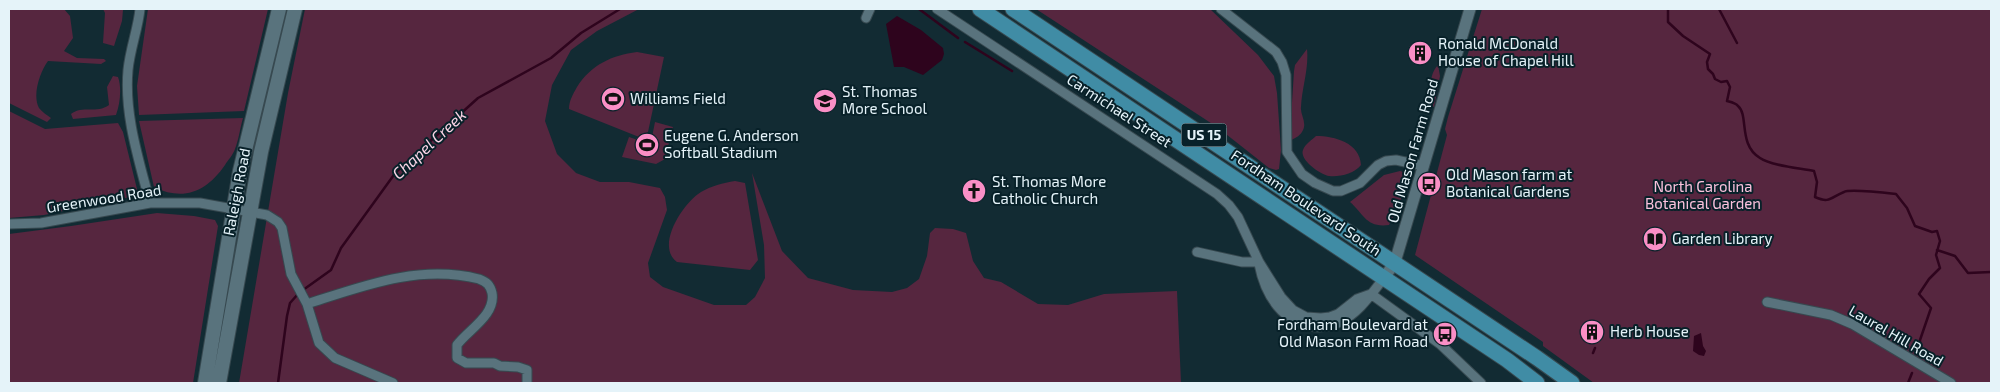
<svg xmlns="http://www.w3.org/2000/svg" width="2000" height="392" viewBox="0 0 2000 392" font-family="'Exo 2',sans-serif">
<rect width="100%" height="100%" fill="#122b33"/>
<path fill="#56263f" d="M9 9H64L70 16 73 38 64 51 77 58 104 59 106 61 101 64 48 61C40 72 32 95 39 108 42 112 47 115 51 118L47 122 9 103Z
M103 9 123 10 122 21 114 46 103 43 105 13Z
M148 9H268L244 111 139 115 137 86Z
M305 9H639L597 31 571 50 552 85 545 121 557 154 576 173 600 182H629L660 188 665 197 667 210 648 263 650 277 663 287 714 305H746L755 297 765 278 764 245 752 173 782 251 808 278 853 290 892 292 907 288 919 279 927 256 930 233 935 228 953 229 966 233 973 261 984 278 1001 282 1038 304 1068 305 1104 294 1177 291 1181 383H239L288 93Z
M1036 9H1210L1258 55 1274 76 1277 93 1281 150 1279 169 1276 170 1269 168 1217 127Z
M1482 9H1991V383H1594L1543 346V342L1415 255 1447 135 1445 129 1448 117Z
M1307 49C1309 69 1302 87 1301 107 1300 115 1307 122 1303 130 1301 135 1296 138 1291 140L1290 133 1294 71 1295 65Z
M637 52 664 57 648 132 639 137 569 109C569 101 573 94 577 87 591 65 612 55 637 52Z
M1438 65 1440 76 1434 107 1431 105C1431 92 1428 75 1438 65Z
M113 76 118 77C122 88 120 104 116 115L73 119 71 114C82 105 97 114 109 105L107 87Z
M9 111 45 129 118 123 123 132 137 189 135 196 44 215 9 218Z
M243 118C240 128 239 139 235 149 233 155 228 160 225 165 207 191 184 202 154 187L139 121Z
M655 122 673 127 667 150 676 153 656 164 622 157 629 137 641 141 652 137Z
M1316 136C1335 136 1360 143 1361 165 1354 174 1340 177 1329 176 1321 175 1299 160 1303 150 1305 144 1312 140 1316 136Z
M1400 171 1403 172C1410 185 1395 213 1389 225 1366 228 1364 214 1350 202L1384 175Z
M735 181 745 183 758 260 750 270 677 262C655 246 683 203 701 192 711 186 723 183 735 181Z
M157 213 194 216 215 220 218 226 193 383H9V234L71 226Z"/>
<path fill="#2e041d" d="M897 16 921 30 943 48 944 54 942 60 923 75 904 67H894L886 24Z
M1701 333 1703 346 1706 351 1704 356 1699 355 1693 351 1694 336Z"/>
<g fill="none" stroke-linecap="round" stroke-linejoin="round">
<path stroke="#2e041d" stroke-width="2.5" d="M919 9 958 38
M1668 9V22L1683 36 1710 54 1707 62 1708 69 1713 74 1715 79 1721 82 1727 81 1730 87 1727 101C1731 102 1736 103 1738 106 1749 115 1738 145 1760 158 1772 166 1799 168 1814 171L1817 182 1815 197C1830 204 1831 197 1844 192 1849 189 1887 193 1896 194L1907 208 1915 226 1932 232 1937 231 1940 241 1936 255 1940 268 1929 279 1919 294 1931 308 1920 340V351
M1719 9 1737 43
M965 42 1012 71
M1937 250 1955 256 1968 273 1991 272
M303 290 331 270 341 248 396 172 478 98 551 58 581 33 620 9
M1585 341 1592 342
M1593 353 1595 348
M278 383 287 316 290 303 298 294
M1908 383 1912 373"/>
<g stroke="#374950" stroke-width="11">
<path id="minor" d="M140 9C138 29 130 49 128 70 124 115 139 160 150 203
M937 9 1217 194 1229 205 1238 217 1259 262 1281 297 1293 310 1306 317 1321 318 1330 317 1338 314 1357 299 1371 294
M1221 9 1276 52 1282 62 1286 75 1287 152 1302 174 1315 183 1333 191H1341L1360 183 1378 165 1386 161 1396 160 1424 166
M866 18 870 9
M9 224 41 223 150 203H200L267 215 278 222 282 228 291 274 307 304 319 343 335 358 393 383
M1197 252 1242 262H1259
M1259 264C1265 295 1283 325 1318 327 1325 327 1333 326 1340 322 1360 312 1371 294 1384 278
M1371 294 1440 344 1481 383
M1767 302 1831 315 1852 324 1951 383
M307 304C363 286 419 264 479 279 487 282 490 285 492 293 496 315 468 330 457 345V358L466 363H494L500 366 518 367 527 370V383"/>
</g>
<g stroke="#374950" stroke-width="13">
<path id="tertiary" d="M1384 278 1395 262 1470 9"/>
</g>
<g stroke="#374950" stroke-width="16">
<path id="secondary" d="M205 383 240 171 279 9
M219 383 261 152 295 9"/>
</g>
<g stroke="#374950" stroke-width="17">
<path id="trunk" d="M980 9 1507 360 1537 383
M1013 9 1537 358 1572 383"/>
</g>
<use href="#minor" stroke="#59737d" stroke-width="9"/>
<use href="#tertiary" stroke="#59737d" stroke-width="11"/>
<use href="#secondary" stroke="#59737d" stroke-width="14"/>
<use href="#trunk" stroke="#408ca5" stroke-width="15"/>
</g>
<defs>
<g id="building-disc" transform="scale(1.25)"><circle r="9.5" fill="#fa8fc6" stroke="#082129"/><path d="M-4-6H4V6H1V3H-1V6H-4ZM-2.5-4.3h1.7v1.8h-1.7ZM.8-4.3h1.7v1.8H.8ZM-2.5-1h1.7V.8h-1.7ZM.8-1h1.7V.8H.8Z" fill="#111"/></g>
<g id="stadium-disc" transform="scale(1.25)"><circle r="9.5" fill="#fa8fc6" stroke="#082129"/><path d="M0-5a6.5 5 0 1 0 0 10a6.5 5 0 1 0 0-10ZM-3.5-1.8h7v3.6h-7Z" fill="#111"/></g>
<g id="school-disc" transform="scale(1.25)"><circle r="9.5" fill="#fa8fc6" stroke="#082129"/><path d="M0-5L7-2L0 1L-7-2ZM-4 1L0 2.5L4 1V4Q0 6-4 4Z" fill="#111"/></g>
<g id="bus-disc" transform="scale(1.25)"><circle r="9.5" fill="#fa8fc6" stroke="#082129"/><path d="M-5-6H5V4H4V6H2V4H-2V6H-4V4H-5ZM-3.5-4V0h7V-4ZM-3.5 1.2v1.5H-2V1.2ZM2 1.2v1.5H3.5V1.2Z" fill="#111"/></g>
<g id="church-disc" transform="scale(1.25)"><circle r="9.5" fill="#fa8fc6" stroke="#082129"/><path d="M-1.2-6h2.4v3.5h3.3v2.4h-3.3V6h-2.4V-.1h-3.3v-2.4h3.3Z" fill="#111"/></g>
<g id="library-disc" transform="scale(1.25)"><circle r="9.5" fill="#fa8fc6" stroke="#082129"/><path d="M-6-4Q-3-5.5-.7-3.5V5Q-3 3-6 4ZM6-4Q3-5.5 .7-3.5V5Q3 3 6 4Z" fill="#111"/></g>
</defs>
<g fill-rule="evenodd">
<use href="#building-disc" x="1420" y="53"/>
<use href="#stadium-disc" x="613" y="99"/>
<use href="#school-disc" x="825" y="101"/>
<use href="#stadium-disc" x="647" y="145"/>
<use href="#bus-disc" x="1429" y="184"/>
<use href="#church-disc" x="974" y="191"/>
<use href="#library-disc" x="1655" y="239"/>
<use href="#building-disc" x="1592" y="332"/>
<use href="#bus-disc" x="1445" y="334"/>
</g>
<g text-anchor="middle" stroke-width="4" stroke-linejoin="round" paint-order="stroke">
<rect fill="#082129" stroke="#a3b4bb" stroke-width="1" x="1181.5" y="123.5" width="45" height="23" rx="4"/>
<g font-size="14" font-weight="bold" fill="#e5f3f9">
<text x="1204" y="140">US 15</text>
</g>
<g font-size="15" fill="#e5f3f9" stroke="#082129" text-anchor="start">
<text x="1438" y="49">Ronald McDonald<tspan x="1438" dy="17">House of Chapel Hill</tspan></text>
<text x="842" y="97">St. Thomas<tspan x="842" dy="17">More School</tspan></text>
<text x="630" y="104">Williams Field</text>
<text x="664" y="141">Eugene G. Anderson<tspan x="664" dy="17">Softball Stadium</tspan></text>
<text x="1446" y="180">Old Mason farm at<tspan x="1446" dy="17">Botanical Gardens</tspan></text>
<text x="992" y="187">St. Thomas More<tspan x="992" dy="17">Catholic Church</tspan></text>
<text x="1672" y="244">Garden Library</text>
<text x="1428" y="330" text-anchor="end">Fordham Boulevard at<tspan x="1428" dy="17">Old Mason Farm Road</tspan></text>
<text x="1610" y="337">Herb House</text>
</g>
<g font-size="15" fill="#e5f3f9" stroke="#082129">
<text transform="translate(1119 111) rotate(33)" y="5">Carmichael Street</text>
<text transform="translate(1413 151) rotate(-74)" y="5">Old Mason Farm Road</text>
<text transform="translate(237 192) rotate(-79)" y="5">Raleigh Road</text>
<text transform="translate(104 199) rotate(-9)" y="5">Greenwood Road</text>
<text transform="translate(1306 203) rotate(34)" y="5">Fordham Boulevard South</text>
<text transform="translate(1896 336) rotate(30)" y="5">Laurel Hill Road</text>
</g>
<g font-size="15" fill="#fcc2dd" stroke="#082129">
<text x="1703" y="192">North Carolina<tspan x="1703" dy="17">Botanical Garden</tspan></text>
</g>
<g font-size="16" font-style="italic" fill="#fbd4e6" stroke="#082129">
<text transform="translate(429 144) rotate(-43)" y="6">Chapel Creek</text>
</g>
</g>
<rect width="2000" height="392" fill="none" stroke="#e5f3f9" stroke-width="20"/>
</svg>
